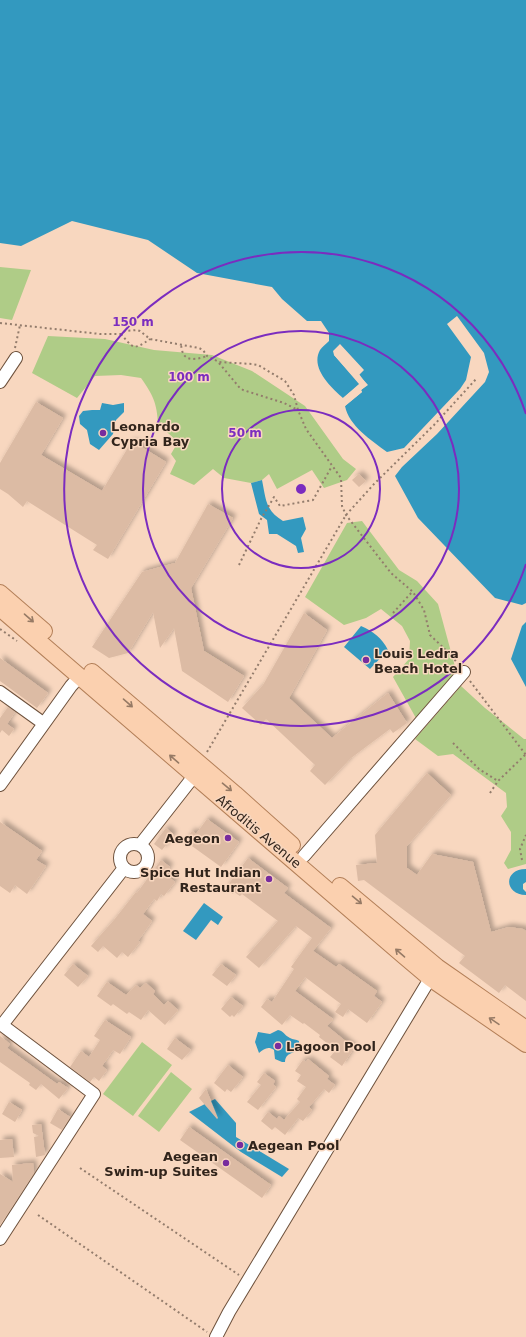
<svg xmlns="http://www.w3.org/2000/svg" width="526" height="1337" viewBox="0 0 526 1337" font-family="'DejaVu Sans',sans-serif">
<defs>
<filter id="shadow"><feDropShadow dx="3.5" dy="-3.5" stdDeviation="2" flood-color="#0004"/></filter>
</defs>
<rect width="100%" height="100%" fill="#f8d7bf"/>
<path fill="#afcc87" d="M0 267 31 270 12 320 0 318Z
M48 336 105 339 154 350 212 355 252 371 305 406 343 459 356 469 347 480 324 488 312 470 277 489 269 474 262 480 251 483 224 478 213 469 194 485 170 474 176 461 171 454 178 442 158 424C157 403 153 395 141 378L121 375 95 376 77 398 32 373Z
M362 521 399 570 417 581 438 604 457 674 417 720 393 677 409 659 410 641 402 626 381 609 366 618 344 625 305 597 347 523Z
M461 686 485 708 524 739H526V864L508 869 504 863 511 850V832L501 816 507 807 506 793 453 754 438 756 415 739Z
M142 1042 172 1065 133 1116 103 1094Z
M171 1072 192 1089 159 1132 138 1116Z"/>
<path fill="#3399bf" d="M0 0H526V603L522 605 495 598 418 518 395 476 402 467 437 434 485 382 489 372 484 353 457 316 447 324 471 357 466 380 460 389 404 448 387 452C371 440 349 426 345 406L362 392 361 390 367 385 359 374 363 370 340 345 334 351V355L360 384 343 398C331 387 310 368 320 350 322 347 326 344 329 341V333L321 321H307L282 299 272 287 197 273 148 240 72 221 21 246 0 243Z
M102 403 113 405 124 403V412L116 420 113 434 99 450 90 444 87 430 80 424 79 416 83 411 92 410H100Z
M262 480C266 499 265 510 283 521L303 517 306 529 301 538 304 552 298 553 296 546 277 534H269L267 520 259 514 251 483Z
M526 622V687L511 659 522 626Z
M361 626C373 631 382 638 388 650L370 669 344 647Z
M526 869V882L523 884V889L526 892V895C504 895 503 869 526 869Z
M204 903 223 917 218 925 211 920 196 940 183 931Z
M278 1030C284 1031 284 1035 290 1038 293 1040 296 1039 299 1041 300 1058 286 1048 285 1062H282L275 1059 274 1050C268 1046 264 1049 259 1053L255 1042 258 1032 270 1034Z
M215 1099 236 1123V1137L289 1169 282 1177 241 1152 189 1112Z"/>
<path fill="#f8d7bf" d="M340 344 364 370 359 375 368 385 361 390 362 392 345 406V403L360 391 359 389 365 385 357 375 361 370 340 347 336 351V354L362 384 344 400 343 398 359 384 334 355 333 351Z"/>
<path fill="#dcbba4" filter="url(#shadow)" d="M36 402 63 418 41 455 102 491 132 441 166 462 108 559 93 550 97 545 27 501 23 507 8 494 0 489V463Z
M359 474 366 481 359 487 352 480Z
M208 504 233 518 191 588 204 651 244 676 228 702 182 671 174 628 160 648 153 612 128 653 109 658 92 647 142 572 175 563Z
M304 613 327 630 289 698 332 738 388 693 407 723 393 733 390 729 351 758 325 785 310 771 315 765 266 719 261 725 242 708 263 685Z
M0 658 48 693 37 708 0 681Z
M8 707 15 712 7 724 14 729 9 736 2 730 0 733V718Z
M427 773 451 795 407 846V868L417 875 432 854 473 862 491 932 509 927 523 929 526 931V1001L505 985 499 993 459 963 465 956 364 880 358 881 356 865 377 863 375 835Z
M207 819 239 842 221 867 185 841 192 831 196 834Z
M0 822 42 851 36 860 46 866 27 894 15 885 10 893 0 886Z
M166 828 174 835 162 850 154 844Z
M248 858 288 888 284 893 331 928 313 951 336 967 339 964 377 991 374 996 382 1002 367 1023 348 1009 343 1017 335 1012 341 1004 305 977 295 991 333 1019 327 1026 354 1048 342 1066 330 1057 336 1050 319 1037 320 1035 304 1023 303 1024 290 1015 282 1025 261 1007 267 999 272 1002 294 969 291 967 312 938 296 926 259 968 246 957 278 921 242 894 240 896 234 892 233 894 225 889Z
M161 860 170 867 165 874 175 882 164 896 161 894 157 901 154 899 143 914 152 921 138 941 140 942 128 957 122 952 117 958 103 946 98 952 91 946 114 920 136 892 137 893Z
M73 964 88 976 78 987 64 975Z
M221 964 236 975 227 986 212 975Z
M107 982 126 995 136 985 140 988 146 983 155 991 153 994 164 1005 168 1001 178 1010 165 1025 148 1010 141 1020 129 1012 127 1014 113 1004 111 1006 97 996Z
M231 997 243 1006 234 1017 232 1015 230 1017 221 1009Z
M105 1020 131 1037 120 1054 113 1050 102 1066 107 1070 99 1081 94 1077 90 1082 70 1067 81 1051 89 1057 100 1040 94 1036Z
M0 1036 10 1044 7 1048 57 1084 59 1082 68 1088 59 1099 41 1084 36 1090 29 1085 30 1083 0 1062Z
M175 1038 191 1050 182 1060 167 1049Z
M308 1059 329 1076 327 1079 335 1085 329 1093 324 1089 309 1107 312 1110 303 1121 298 1118 285 1135 275 1127 272 1130 261 1121 268 1112 277 1119 279 1116 284 1120 300 1102 297 1099 306 1087 297 1081 301 1075 295 1071 303 1060 306 1062Z
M228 1065 243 1077 231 1092 227 1089 225 1092 214 1083Z
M264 1073 275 1081 273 1084 276 1087 258 1110 247 1102 261 1085 257 1082Z
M206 1089 218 1118 217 1119 199 1098Z
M9 1102 22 1110 15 1122 2 1114Z
M58 1109 70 1117 62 1130 50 1123Z
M41 1124 45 1155 36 1157 34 1137 39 1136 33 1133 32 1125Z
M189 1127 271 1185 262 1198 180 1140Z
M12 1139 14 1157 0 1158V1140Z
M33 1163 34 1173 0 1225V1174L13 1182 12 1165Z"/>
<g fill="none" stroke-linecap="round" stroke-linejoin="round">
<g stroke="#6d513c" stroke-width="14">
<path id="minor" d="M0 382 16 358
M0 692 43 723
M0 785 71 686 80 676
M120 858a14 14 0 1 1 28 0a14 14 0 1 1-28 0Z
M140 845 194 776
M304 856 464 672
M0 1239 94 1094 2 1025 124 868
M216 1337 229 1312 434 972"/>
</g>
<g stroke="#b37f58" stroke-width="18">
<path id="major" d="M0 593 44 631
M0 608 404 956 430 978 526 1044
M92 672 235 794 292 845
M340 886 437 967 526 1029"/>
</g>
<path stroke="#937c6c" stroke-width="2" stroke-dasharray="2 3" stroke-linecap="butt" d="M0 323 100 334H121L125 331 137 330 140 331 150 339 199 348 203 350 207 356 219 362 252 364 258 365 285 381 294 395 298 410 306 429 341 478 342 506 346 515 391 573 413 592 424 610 430 635 451 655 458 664
M121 334C133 348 133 351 150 339
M181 346C182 348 182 353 184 355 189 362 201 358 207 356
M15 348 20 325
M219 363 239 387 243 390 284 403 298 410
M239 565 261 519 274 497 280 506 313 500 332 466
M393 613 412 592
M0 629 17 641
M470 681 526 755
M453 743 479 769 498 781
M207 752 346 515 374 484 434 425 477 378
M490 793 498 781 526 754
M522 860 520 849 526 835
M80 1168 239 1275
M38 1215 207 1332"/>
<use href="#minor" stroke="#fff" stroke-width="12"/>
<use href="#major" stroke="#fbd0af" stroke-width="16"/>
</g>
<defs><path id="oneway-shaft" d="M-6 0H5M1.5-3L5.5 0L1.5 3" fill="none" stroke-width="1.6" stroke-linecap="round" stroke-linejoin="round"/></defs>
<g stroke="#967a65">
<use href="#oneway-shaft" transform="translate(29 618) rotate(41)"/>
<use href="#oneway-shaft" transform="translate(128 703) rotate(41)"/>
<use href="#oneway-shaft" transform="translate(174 759) rotate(-139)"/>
<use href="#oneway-shaft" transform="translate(227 787) rotate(40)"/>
<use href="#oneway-shaft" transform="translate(357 900) rotate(40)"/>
<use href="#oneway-shaft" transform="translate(400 953) rotate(-139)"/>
<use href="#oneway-shaft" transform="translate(494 1021) rotate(-146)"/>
</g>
<g fill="none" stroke="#7b2cbf" stroke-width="2">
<circle cx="301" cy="489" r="79"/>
<circle cx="301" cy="489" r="158"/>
<path d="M526 564A237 237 0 1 1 526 414"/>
</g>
<g fill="#772c9e" stroke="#f8d7bf" stroke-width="1.5">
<circle cx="103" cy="433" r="4"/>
<circle cx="366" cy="660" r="4"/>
<circle cx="228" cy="838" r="4"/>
<circle cx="269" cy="879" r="4"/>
<circle cx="278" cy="1046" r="4"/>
<circle cx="240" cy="1145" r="4"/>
<circle cx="226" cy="1163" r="4"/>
</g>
<g text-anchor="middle" stroke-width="3" stroke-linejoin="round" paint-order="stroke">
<g font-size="13" font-weight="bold" fill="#31241b" stroke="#f8d7bf" text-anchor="start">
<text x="111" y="431">Leonardo<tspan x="111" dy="15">Cypria Bay</tspan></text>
<text x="374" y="658">Louis Ledra<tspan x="374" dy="15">Beach Hotel</tspan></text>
<text x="220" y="843" text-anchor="end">Aegeon</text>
<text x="261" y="877" text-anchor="end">Spice Hut Indian<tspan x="261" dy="15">Restaurant</tspan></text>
<text x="286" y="1051">Lagoon Pool</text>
<text x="248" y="1150">Aegean Pool</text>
<text x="218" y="1161" text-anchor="end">Aegean<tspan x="218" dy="15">Swim-up Suites</tspan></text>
</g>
<g font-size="13" fill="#31241b" stroke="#f8d7bf">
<text transform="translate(259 831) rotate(40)" y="5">Afroditis Avenue</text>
</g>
</g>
<circle cx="301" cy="489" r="6" fill="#7b2cbf" stroke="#f8d7bf" stroke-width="2"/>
<g font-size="12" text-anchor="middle" font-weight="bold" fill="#7b2cbf" stroke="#f8d7bf" stroke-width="3" stroke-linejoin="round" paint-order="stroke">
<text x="133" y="326">150 m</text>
<text x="189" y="381">100 m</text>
<text x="245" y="437">50 m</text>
</g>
</svg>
